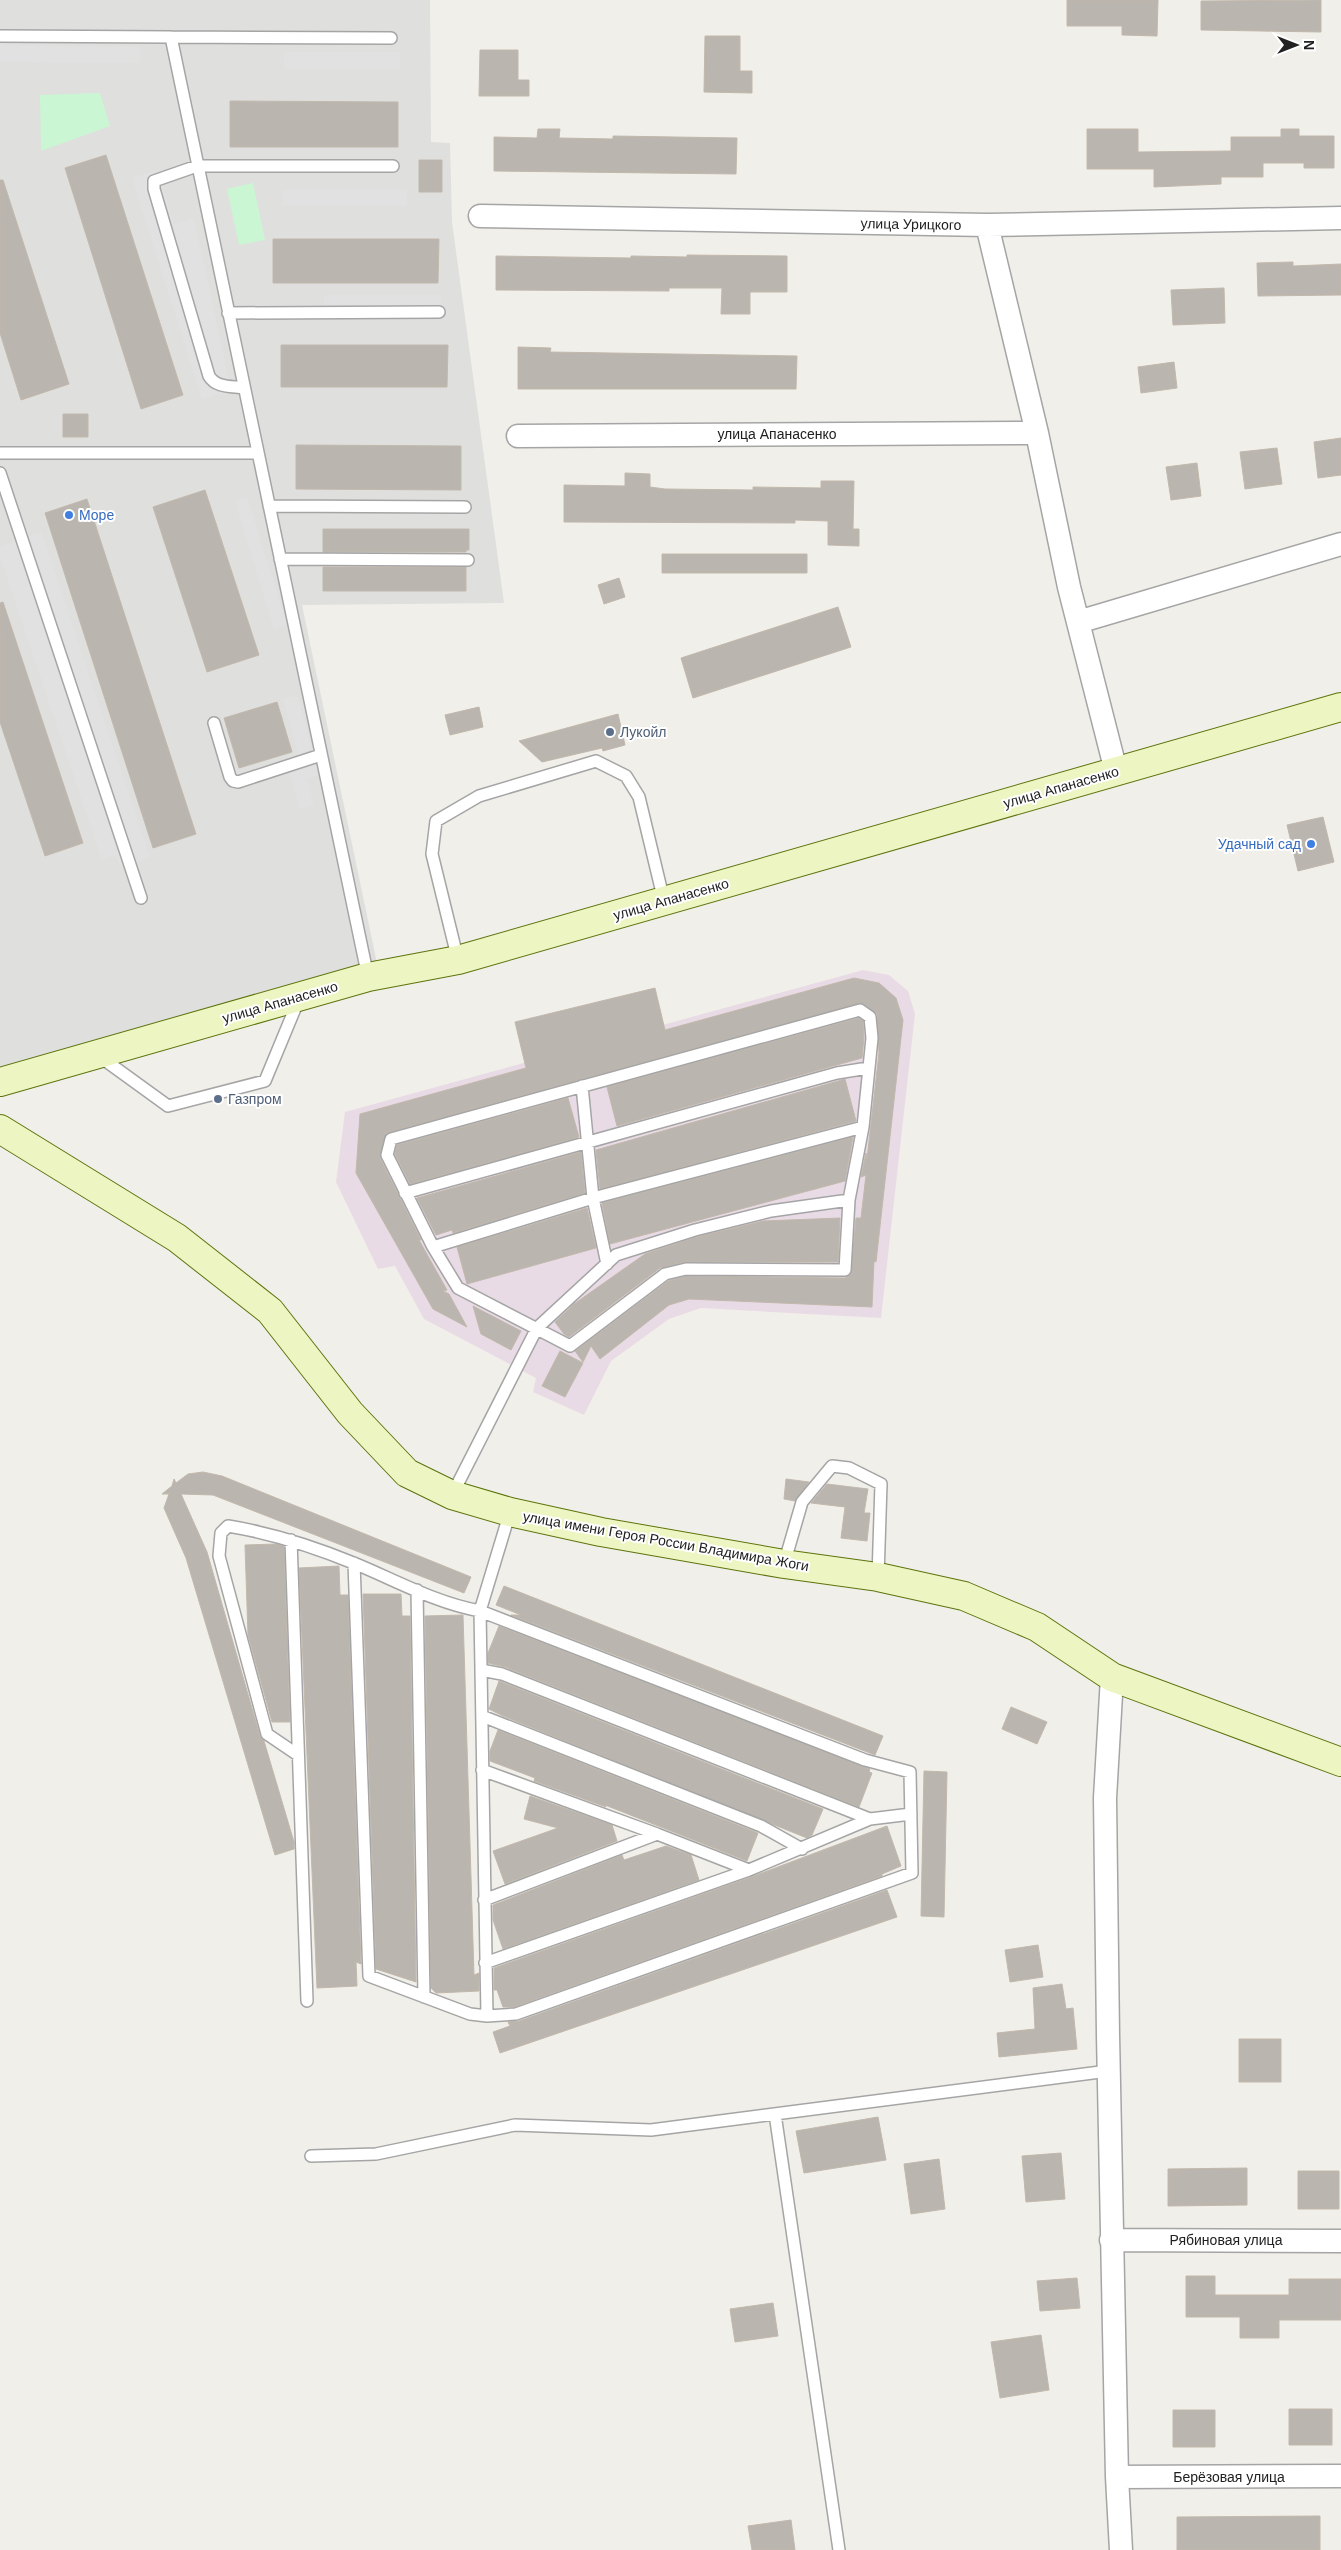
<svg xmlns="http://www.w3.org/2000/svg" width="1341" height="2550" viewBox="0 0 1341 2550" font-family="Arial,sans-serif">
<rect width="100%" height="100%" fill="#f1efe9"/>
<path fill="#dfdfde" d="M0 0H430L431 142 450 143 452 222 504 603 302 605 378 968 0 1072Z"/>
<path fill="#e9dbe5" d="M863 970 889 975 908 991 915 1014 881 1318 701 1308 669 1319 611 1361 584 1415 533 1392 536 1378 424 1319 395 1266 378 1269 336 1182 345 1112Z"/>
<path fill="#caf6d3" d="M100 93 110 126 41 151 40 95Z
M253 183 265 240 239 245 227 189Z"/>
<path fill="#e1e1e1" d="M0 45 141 47 140 63 0 62Z
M284 52H400V69H284Z
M157 170 174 224 194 218 231 390 202 399 132 178Z
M282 190H407V206H282Z
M324 295H441V308H324Z
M247 497 287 625 274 629 235 501Z
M41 532 150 857 120 867 116 855 102 860 0 556V547Z
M297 695 320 775 307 779 314 805 300 809 288 768 301 764 283 699Z"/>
<path fill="#bab5ae" stroke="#c2b8ac" d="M1067 0H1158L1157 36 1122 35V26H1067Z
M1321 0V32L1201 30V1Z
M705 36H740V71H752V93L704 92Z
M480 50H518V80H529V96H479Z
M230 101 398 102V147H230Z
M538 129H560L559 138 613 139V136L737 138 736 174 494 171V137L537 138Z
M1087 129H1138V152L1231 151V137H1281V129H1299V136H1334V168H1304V163H1263V177H1221V184L1154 187V169H1087Z
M106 155 183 395 141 409 65 168Z
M419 160H442V192H419Z
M0 180H3L69 384 21 400 0 333Z
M273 239H439L438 283H273Z
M687 255 787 256V292H750V314H721L722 288H669V291L496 290V256L631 258V256L687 257Z
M1293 262V266L1341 264V295L1258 296 1257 263Z
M1224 288 1225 323 1173 325 1171 290Z
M281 345H448L447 387H281Z
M518 347 551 348 550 352 797 356 796 389H518Z
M1174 362 1177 388 1141 393 1138 367Z
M63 414H88V437H63Z
M1341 438V475L1318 478 1314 442Z
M296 445 461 446V490L296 489Z
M1277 448 1282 484 1245 489 1240 452Z
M1197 463 1201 496 1171 500 1166 467Z
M625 473 650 474V487L665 489 753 490V487L821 488V481H854L853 529H859V546L828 545V521L795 520V523L564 522V485L625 486Z
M205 490 259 655 207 672 153 507Z
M87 499 196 834 153 848 45 513Z
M323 529H469V550H466V552H323Z
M662 554H807V573H662Z
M323 567H466V591H323Z
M619 578 625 597 604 604 598 585Z
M3 602 83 843 45 856 0 722V603Z
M838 607 851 647 693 698 681 658Z
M277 702 292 752 239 768 224 718Z
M479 707 483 727 450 735 445 715Z
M618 714 625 745 603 751 602 748 542 762 519 741Z
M1323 817 1334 862 1298 871 1287 825Z
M854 978 879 983 896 998 903 1020 876 1262 874 1261 872 1307 689 1299 669 1305 600 1359 591 1346 583 1362 575 1351 668 1281 687 1276 845 1278 851 1274 856 1218H861L866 1175 861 1177 866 1153 867 1159 879 1053 877 1014 861 1003 386 1133 380 1158 421 1240H419L447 1290 443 1291 449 1294 467 1327 433 1309 356 1173 360 1114 526 1068 515 1022 655 988 665 1030Z
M859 1018 863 1021 864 1038 862 1058 617 1126 607 1087Z
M845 1079 856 1121 600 1189 596 1150Z
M568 1098 579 1137 410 1184 395 1154 397 1145Z
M853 1137 845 1181 610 1244 602 1203Z
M581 1152 585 1193 453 1233 452 1230 436 1235 417 1198Z
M587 1208 596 1248 467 1284 457 1247Z
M840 1218 838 1262H684L660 1268 569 1337 564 1334 555 1322 574 1304 645 1254 697 1237 763 1221Z
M473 1306 521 1331 511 1350 481 1334Z
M560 1351 583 1363 565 1397 542 1386Z
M203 1472 222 1476 471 1577 464 1593 213 1495 181 1494 207 1552 260 1736 264 1741 294 1842V1849L275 1855 186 1558 164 1508 169 1494H162L172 1486 174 1479 176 1483 188 1474Z
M786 1479 809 1482 795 1501 784 1499Z
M827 1484 868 1489 864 1513H870L867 1541 841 1538 845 1507 811 1503Z
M276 1544 284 1546 290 1722H272L248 1635 245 1545Z
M339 1566 340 1595H348L361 1964 356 1962 357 1986 317 1988 299 1568Z
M504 1586 883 1736 875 1755 511 1615H521L496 1605Z
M363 1594H401L402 1616H410L416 1982 376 1969Z
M463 1615 474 1975 479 1973V1991L436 1993 431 1988 425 1616Z
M499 1626 870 1769 869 1772 872 1773 859 1807 505 1667 488 1663V1653Z
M499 1681 823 1809 812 1835 807 1838 503 1716 489 1709Z
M1011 1707 1047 1722 1037 1744 1002 1729Z
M498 1730 758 1833 747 1861 605 1805 606 1807 534 1781 535 1778 490 1761V1751Z
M924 1771 947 1772 944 1917 921 1916Z
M530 1796 612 1825 617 1841 505 1884 493 1851 558 1828 524 1819Z
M887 1826 901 1866 882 1874V1876L514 2007H503L497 1990H494V1968L751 1877Z
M666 1846 691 1855 699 1880 503 1949 493 1920V1905L622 1855 624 1860Z
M887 1890 897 1917 500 2053 493 2032 510 2026 508 2022 519 2021Z
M1038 1945 1043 1977 1010 1982 1005 1950Z
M1062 1984 1066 2009 1073 2008 1077 2049 999 2057 997 2033 1035 2029 1033 1988Z
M1239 2039H1281V2082H1239Z
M878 2117 886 2160 804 2173 796 2131Z
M1061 2153 1065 2199 1026 2202 1022 2156Z
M939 2159 945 2209 911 2214 904 2164Z
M1247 2168V2205L1168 2206V2169Z
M1298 2171H1339V2209H1298Z
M1186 2276H1215V2295H1289V2279H1341V2320H1279V2338H1240V2317H1186Z
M1077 2278 1080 2308 1040 2311 1037 2281Z
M773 2303 778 2336 735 2342 730 2309Z
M1041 2335 1049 2390 1000 2398 991 2342Z
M1289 2409H1332V2445H1289Z
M1173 2410H1215V2447H1173Z
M1320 2516V2550H1177V2517Z
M791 2520 795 2550H752L748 2526Z"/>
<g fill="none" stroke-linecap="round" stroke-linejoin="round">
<g stroke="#a5a5a5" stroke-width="14">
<path id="lane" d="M0 36 171 37
M228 313 439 312
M244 388C231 386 216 388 209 376L154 189V181L197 166H393
M0 453H257
M0 473 141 898
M269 506 465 507
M280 559 468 560
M214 723 230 777 233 781 238 782 321 755
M458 960 432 854 436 821 479 796 596 761 626 776 639 797 664 901
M368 977 171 37 391 38
M860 1010 870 1017 872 1038 863 1127 849 1200 845 1270 686 1269 665 1274 570 1346 458 1288 433 1247 387 1155 391 1139Z
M99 1056 168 1106 265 1081 299 999
M582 1086 593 1198 607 1264
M405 1193 837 1073 868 1068
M433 1247 593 1198 863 1127
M452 1495 537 1328 616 1255 695 1230 771 1211 849 1200
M291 1540 307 2001
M354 1563 369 1976 470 2014 487 2016 480 1611 510 1512
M784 1564 802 1502 832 1466 849 1468 881 1484 878 1577
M417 1590 424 1997
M481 1670 502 1674 870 1819
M482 1716 761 1826 802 1849
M298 1755 267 1734 219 1556 221 1533 228 1526C271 1533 315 1547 356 1564 397 1581 436 1603 480 1611L865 1760 910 1772 912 1873 516 2014 487 2016
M482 1770 657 1834
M484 1900 657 1834 749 1870
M485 1963 749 1870 870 1819 911 1814
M775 2114 839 2550
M311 2156 376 2154 515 2125 651 2130 1108 2071"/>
</g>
<g stroke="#a5a5a5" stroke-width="25">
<path id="street" d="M480 216 987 225 1341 218
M987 225 1037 433 1069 587 1116 771
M518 436 1037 433
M1078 622 1341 544
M1112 1677 1105 1798 1108 2035 1117 2477 1121 2550
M1111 2240 1341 2241
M1117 2477 1341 2476"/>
</g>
<g stroke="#5c740d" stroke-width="30">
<path id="secondary" d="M0 1082 368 977 458 960 1341 707
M0 1129 177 1238 270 1311 350 1413 407 1473 452 1495 510 1512 601 1532 784 1564 878 1577 964 1596 1037 1627 1112 1677 1341 1762"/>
</g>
<use href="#lane" stroke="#fff" stroke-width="11"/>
<use href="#street" stroke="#fff" stroke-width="22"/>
<use href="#secondary" stroke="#edf6c2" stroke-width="28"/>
</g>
<g fill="#3f7fe0" stroke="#fff" stroke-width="2">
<circle cx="69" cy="515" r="5"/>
<circle cx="1311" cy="844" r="5"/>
</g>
<g fill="#5c6f8a" stroke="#fff" stroke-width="2">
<circle cx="610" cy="732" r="5"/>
<circle cx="218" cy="1099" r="5"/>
</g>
<g text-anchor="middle" stroke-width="4" stroke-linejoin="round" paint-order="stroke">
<g font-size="14" fill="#212121" stroke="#fff">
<text transform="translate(911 224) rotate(1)" y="5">улица Урицкого</text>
<text x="777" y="439">улица Апанасенко</text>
<text transform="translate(1061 787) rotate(-16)" y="5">улица Апанасенко</text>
<text transform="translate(671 899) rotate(-16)" y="5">улица Апанасенко</text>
<text transform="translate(280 1002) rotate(-16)" y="5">улица Апанасенко</text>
<text transform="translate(666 1541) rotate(10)" y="5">улица имени Героя России Владимира Жоги</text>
<text x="1226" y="2245">Рябиновая улица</text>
<text x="1229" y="2482">Берёзовая улица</text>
</g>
<g font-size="14" fill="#366cbe" stroke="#fff" text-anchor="start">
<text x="79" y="520">Море</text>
<text x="1301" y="849" text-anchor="end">Удачный сад</text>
</g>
<g font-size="14" fill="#4e5e75" stroke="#fff" text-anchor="start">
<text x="620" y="737">Лукойл</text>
<text x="228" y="1104">Газпром</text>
</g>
</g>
<g transform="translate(1296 45) rotate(90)" stroke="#ffffff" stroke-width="4" paint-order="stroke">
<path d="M0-4L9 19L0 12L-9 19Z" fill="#212121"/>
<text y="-8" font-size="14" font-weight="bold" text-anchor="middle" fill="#212121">N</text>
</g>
</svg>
